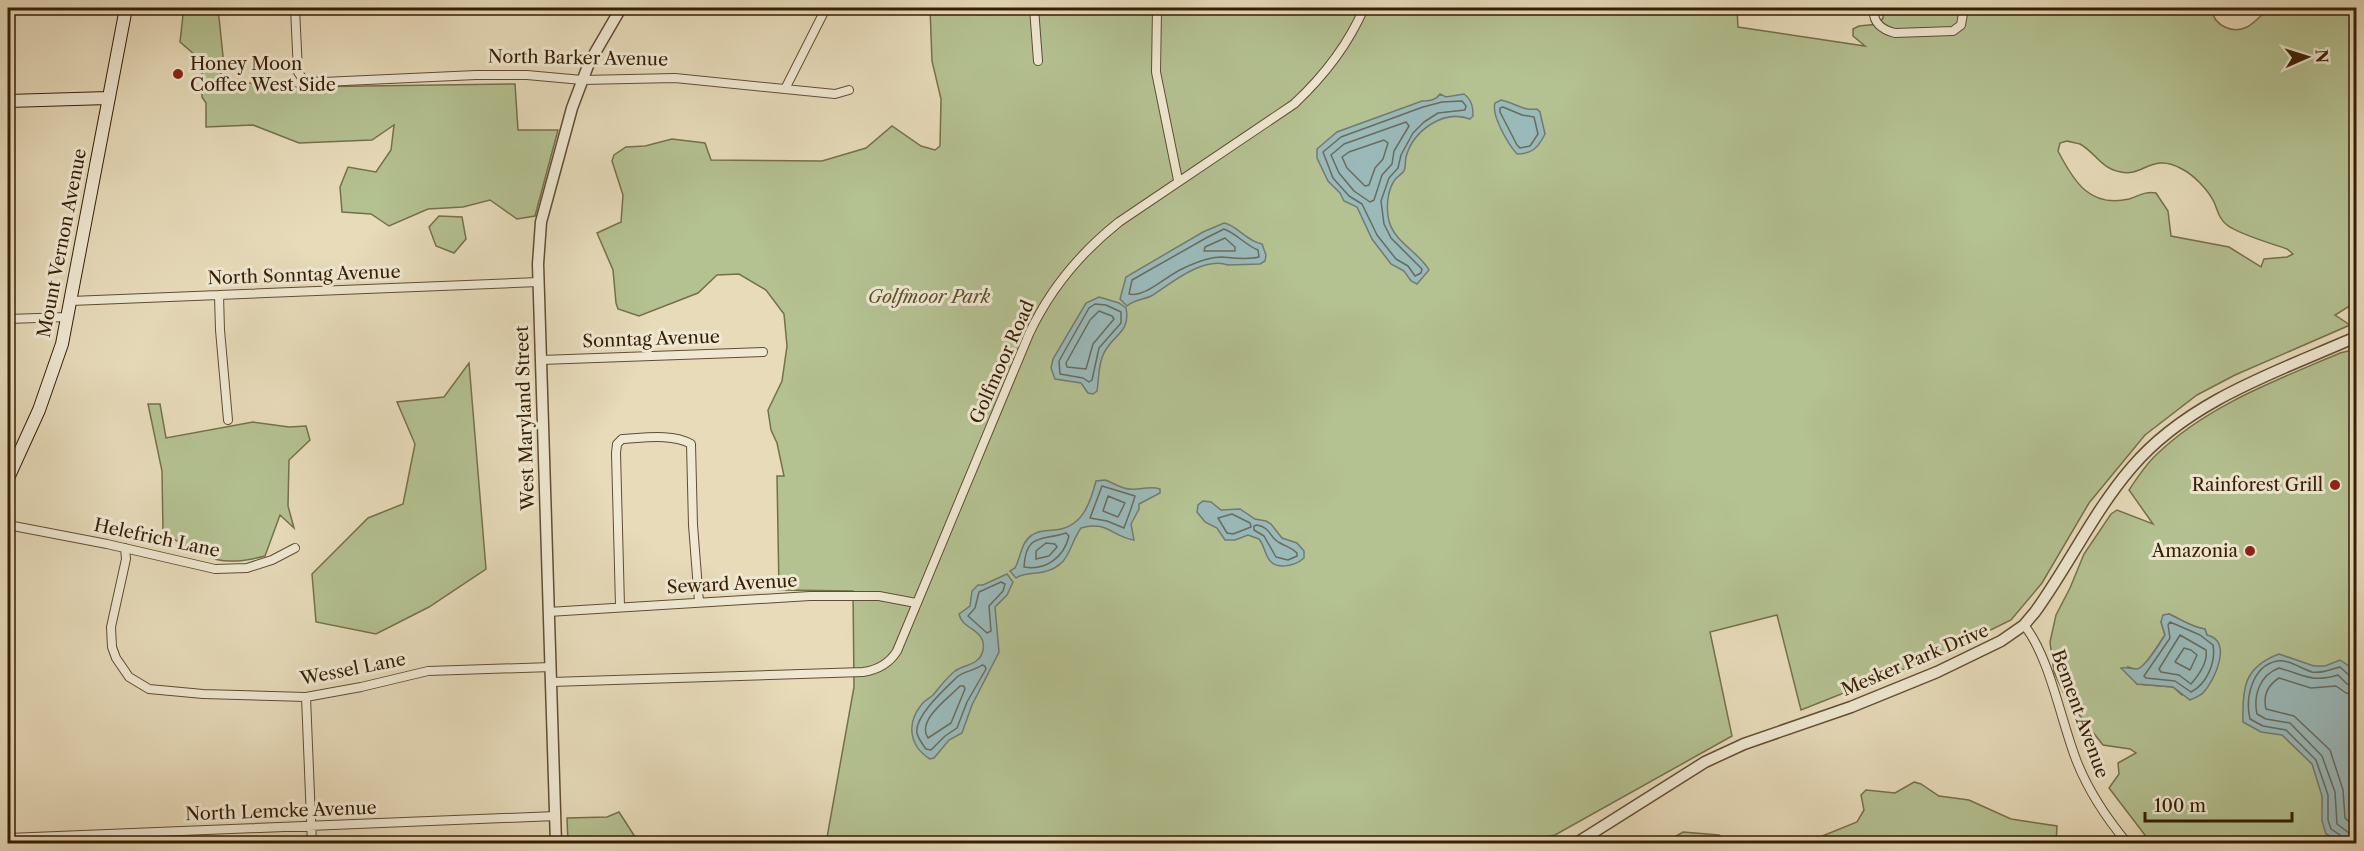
<svg xmlns="http://www.w3.org/2000/svg" width="2364" height="851" viewBox="0 0 2364 851" font-family="'Libre Caslon Text',serif">
<rect width="100%" height="100%" fill="#e7dbba"/>
<filter id="stains"><feTurbulence type="fractalNoise" baseFrequency=".00333" numOctaves="4"/><feColorMatrix values="0 0 0 0 .2 0 0 0 0 .09 0 0 0 0 .02 0 0 0 .5 -.17"/></filter>
<radialGradient id="worn" r=".72"><stop offset=".6" stop-color="#630" stop-opacity="0"/><stop offset="1" stop-color="#630" stop-opacity=".3"/></radialGradient>
<path fill="#b4c191" stroke="#75704a" stroke-width="1.5" fill-rule="evenodd" d="M187 8H218L223 56 219 90 249 83 295 87 515 84 518 130H558L535 216 517 219 490 200 463 207 428 209 389 226 371 214 342 212 340 187 348 167 376 172 391 150 394 125 372 140 299 143 253 125 206 127V103L202 97V61L180 42 183 15Z
M930 8H1136L1142 12 1163 11 1164 8H1737L1738 27 1865 46 1853 36V29L1859 26 1879 24 1883 18V8H2214L2212 11C2215 26 2233 34 2247 27 2255 23 2263 13 2269 8H2356V302L2335 315 2350 325 2235 375 2197 395 2145 435 2089 503 2042 583 2011 620 1942 654 1801 710 1777 615 1710 632 1732 736 1555 835 1516 843H826L854 687 853 591 779 590 777 476H784L777 443 771 430 768 410 782 381 787 346 784 314 766 290 739 274 717 275 698 293 639 316 618 309 616 303 613 270 597 233 621 222 623 195 612 161 614 155 626 147 645 146 672 139 705 143 711 160 822 161 866 148 892 126 921 146 935 150 940 146 941 99 932 61ZM2067 141C2071 142 2076 143 2080 144 2096 153 2100 168 2121 172 2143 177 2152 152 2182 169 2194 175 2208 190 2214 202 2218 211 2219 219 2227 225 2238 234 2273 244 2287 249L2293 254 2287 257 2264 259 2261 267 2229 247 2171 236 2168 211 2156 193C2145 191 2139 196 2129 199 2090 208 2074 182 2058 151L2060 143Z
M439 216 462 217 466 239 454 253 436 246 429 227Z
M2356 349V843H2151L2109 788 2119 774 2118 763 2136 753 2130 749 2103 745 2066 698 2054 672 2050 642 2056 615 2070 588 2084 554 2111 514 2117 510 2153 524 2129 490C2137 478 2146 464 2157 454 2208 405 2277 380 2340 353ZM2169 614C2180 619 2193 628 2205 629L2207 635 2182 695 2173 687 2137 684 2128 667 2138 670C2147 664 2158 645 2165 635L2161 622Z
M469 363 486 569 429 607 376 634 316 622 312 574 368 518 403 504 415 444 397 402 444 397Z
M148 404H160L166 438 253 422 289 427 306 426 310 440 289 460 288 506 294 528 280 515 265 556C216 569 204 556 163 533L162 471Z
M1914 782 1921 784 1939 796 1969 800 2011 819 2057 826 2056 843H1805L1857 822 1864 810 1861 795 1866 790 1895 793Z
M619 812 639 843H568L567 818 607 817Z
M1683 832 1719 835 1730 843H1664Z"/>
<path fill="#9ab9b9" stroke="#727b71" stroke-width="1.5" d="M1440 94 1446 97 1464 94C1472 100 1473 107 1473 116L1470 119C1443 109 1413 131 1406 157 1405 162 1406 166 1404 171 1401 175 1396 177 1394 181 1387 192 1386 209 1389 221 1395 243 1419 252 1429 270L1417 284 1411 281 1404 271 1391 264 1372 239 1357 207 1344 201 1340 193 1328 181 1317 158V149L1337 132 1422 101C1430 101 1436 100 1440 94Z
M1501 100C1515 103 1523 111 1537 109L1540 112 1545 134C1538 148 1532 154 1517 154 1508 144 1491 115 1495 103Z
M1224 223C1237 225 1246 241 1262 244L1266 255 1265 261 1260 264 1228 265C1204 256 1171 283 1153 295 1145 300 1134 299 1127 306L1120 299 1126 277 1203 232Z
M1099 297 1119 303 1126 308C1131 333 1113 334 1104 353 1098 363 1099 380 1097 391L1093 394 1088 393 1081 383 1055 379 1051 368 1053 359 1086 303Z
M1105 480C1111 482 1117 486 1124 488 1136 492 1148 485 1160 489V493L1139 504V509L1131 524 1134 540C1113 537 1106 520 1081 528 1068 546 1071 566 1043 572 1034 574 1023 573 1016 578L1010 571 1015 568C1021 557 1021 542 1032 535 1039 530 1046 531 1054 530 1082 528 1090 504 1096 481Z
M1203 501 1211 502 1221 510 1240 509 1255 519 1266 521 1271 524 1282 538 1297 543 1304 551V558C1295 566 1275 571 1268 558 1264 551 1264 545 1259 539L1248 535 1235 540H1225L1217 528 1205 522 1197 512 1198 505Z
M1007 574 1013 582 1007 595 995 607 999 652 972 705 962 733 949 740 934 758 930 759C909 746 906 723 922 704 925 700 930 698 933 695 940 687 947 677 955 671 966 664 980 665 983 650 987 629 962 630 959 614L970 606 972 591 978 585H983Z
M2169 614C2180 619 2193 628 2205 629L2207 635C2233 641 2215 680 2203 693 2200 696 2194 698 2190 700L2173 687 2137 684 2121 668C2127 667 2131 669 2136 669 2144 670 2160 643 2165 635L2161 622 2163 615Z
M2279 654 2314 666H2325L2340 660 2349 666 2356 675V843H2343L2326 834 2322 821V796L2312 764 2282 735 2261 732 2243 722C2242 688 2244 667 2279 654Z"/>
<g fill="none" stroke-linecap="round" stroke-linejoin="round">
<path stroke="#686c5e" stroke-width="1.5" d="M1462 101 1466 106 1465 110 1438 113 1424 122 1413 133 1401 155 1398 168 1389 178 1381 201 1384 224 1391 238 1422 269 1421 273 1415 276 1408 266 1396 259 1377 235 1362 204 1349 196 1333 178 1323 152 1341 137 1423 107 1442 102Z
M1503 107 1522 115 1534 117 1538 134 1530 146 1520 148 1517 145 1500 112V108Z
M1406 122 1409 126 1394 151 1392 164 1382 175 1374 200 1370 202 1354 191 1339 173 1331 155 1344 144Z
M1384 140 1388 143 1383 159 1375 168 1369 185 1365 186 1347 168 1342 157 1349 152Z
M1224 229C1236 233 1245 245 1258 250L1259 257C1247 260 1234 258 1222 257 1209 257 1194 263 1182 269 1166 276 1145 298 1129 294L1132 280 1206 238Z
M1225 238 1235 247V251H1204L1205 247Z
M1095 304 1106 305 1121 312V323L1099 348 1092 380 1089 382 1083 378 1060 374 1059 361 1089 308Z
M1099 311 1112 316 1114 319 1093 344 1086 369 1067 367 1066 363 1090 320Z
M1102 486 1135 496C1132 507 1128 517 1124 528L1107 521 1090 518Z
M1108 496 1125 503 1118 517 1103 511Z
M1232 514 1250 523 1251 527 1233 534 1227 533 1218 518Z
M1257 525C1272 528 1269 538 1280 543 1287 547 1291 547 1297 553V556L1288 560 1276 557 1264 536 1254 530V526Z
M1066 533 1069 536C1064 557 1046 571 1024 567 1026 533 1041 541 1066 533Z
M1046 543 1055 544 1057 547 1049 556 1036 559V551Z
M1001 582 1005 584 1003 591 989 606 991 631 987 633 968 616 975 608 979 592Z
M2170 622 2200 635 2213 645C2216 662 2207 684 2191 692L2175 681 2146 678 2144 676 2170 638 2168 625Z
M2180 635 2206 650C2208 662 2199 675 2191 684L2179 675 2161 672 2159 669Z
M2184 648 2191 650 2197 655 2190 670 2175 662Z
M982 665 985 666 986 669 967 702 957 728 945 736 931 750 926 749C923 745 918 738 917 733 914 716 946 688 957 677 964 671 974 671 982 665Z
M960 686H964L965 689 951 723 928 738C916 720 949 698 960 686Z
M2356 695 2346 693 2336 686 2311 688 2279 678C2268 685 2263 696 2266 709L2294 716 2330 750 2343 790 2345 818 2356 828
M2344 844 2343 837 2331 829 2328 820V795L2316 760 2286 730 2263 726 2250 719C2245 698 2252 666 2277 661 2288 659 2302 669 2312 672 2323 674 2330 669 2340 667L2351 677 2356 678
M2352 844 2349 833 2337 824 2335 792 2322 756 2290 723 2266 719 2257 714C2253 695 2260 675 2279 668 2305 675 2311 683 2338 675L2347 684 2356 686"/>
<g stroke="#624d32" stroke-width="10">
<path id="minor" d="M295 8 298 72 304 81 323 82 476 75H527L582 80 675 78 835 94 849 90
M1034 8 1038 61
M1157 8 1156 72 1178 180
M1746 8V9
M1874 8C1872 22 1882 30 1895 33L1953 31 1961 25 1964 8
M785 89 826 8
M219 295 220 330 228 420
M71 301 538 282
M8 319 68 317
M541 360 763 352
M8 525 107 544 215 569 247 568 272 560 295 548
M125 548 126 559 111 627 112 647 116 658 129 677 149 689 203 694 306 697 361 687 428 671 551 667
M620 606 616 453 617 444 622 439C642 438 673 433 691 444L693 525 699 602
M548 612 810 596H879L916 603
M2024 625C2050 657 2061 722 2077 762 2089 792 2107 819 2128 844
M551 682 863 672C877 670 889 664 897 651L1029 334C1050 289 1080 253 1119 222L1294 104C1324 76 1348 45 1364 8
M306 697 312 844
M8 838 556 816"/>
</g>
<g stroke="#624d32" stroke-width="13">
<path id="tertiary" d="M556 844 538 264 541 222 572 108 589 63 621 8
M1575 844 1705 762 1744 744 1851 707 1937 672 2001 641 2024 625 2035 612C2069 565 2094 511 2132 467 2189 400 2279 371 2356 337"/>
</g>
<g stroke="#361e04" stroke-width="14">
<path id="secondary" d="M8 101 108 98
M8 478 39 410 62 344 126 8"/>
</g>
<use href="#minor" stroke="#efe8d2" stroke-width="8"/>
<use href="#tertiary" stroke="#efe8d2" stroke-width="10"/>
<use href="#secondary" stroke="#efe8d2" stroke-width="12"/>
</g>
<g fill="#8f2418" stroke="#efe8d2" stroke-width="2">
<circle cx="178" cy="74" r="6"/>
<circle cx="2335" cy="485" r="6"/>
<circle cx="2250" cy="551" r="6"/>
</g>
<g text-anchor="middle" stroke-width="6" stroke-linejoin="round" paint-order="stroke">
<g font-size="18" fill="#361e04" stroke="#efe8d2">
<text transform="translate(578 58) rotate(1)" y="6">North Barker Avenue</text>
<text transform="translate(62 243) rotate(-79)" y="6">Mount Vernon Avenue</text>
<text transform="translate(304 275) rotate(-2)" y="6">North Sonntag Avenue</text>
<text transform="translate(651 339) rotate(-2)" y="6">Sonntag Avenue</text>
<text transform="translate(1002 362) rotate(-66)" y="6">Golfmoor Road</text>
<text transform="translate(525 418) rotate(-92)" y="6">West Maryland Street</text>
<text transform="translate(157 538) rotate(12)" y="6">Helefrich Lane</text>
<text transform="translate(732 584) rotate(-3)" y="6">Seward Avenue</text>
<text transform="translate(1915 660) rotate(-23)" y="6">Mesker Park Drive</text>
<text transform="translate(353 669) rotate(-11)" y="6">Wessel Lane</text>
<text transform="translate(2080 714) rotate(70)" y="6">Bement Avenue</text>
<text transform="translate(281 811) rotate(-2)" y="6">North Lemcke Avenue</text>
</g>
<g font-size="18" fill="#361e04" stroke="#efe8d2" text-anchor="end">
<text x="190" y="70" text-anchor="start">Honey Moon<tspan x="190" dy="21">Coffee West Side</tspan></text>
<text x="2323" y="491">Rainforest Grill</text>
<text x="2238" y="557">Amazonia</text>
</g>
<g font-size="18" font-style="italic" fill="#5c4f2e" stroke="#efe8d2">
<text x="929" y="303">Golfmoor Park</text>
</g>
</g>
<rect width="2364" height="851" fill="none" stroke="#e7dbba" stroke-width="30"/>
<rect x="9" y="9" width="2346" height="833" fill="none" stroke="#361e04" stroke-width="3"/>
<rect x="15" y="15" width="2334" height="821" fill="none" stroke="#361e04" stroke-width="1.5"/>
<g transform="translate(2307 57) rotate(87)" stroke="#efe8d2" stroke-width="4.5" paint-order="stroke">
<path d="M0-4.5L10 22L0 15L-10 22Z" fill="#361e04"/>
<text y="-9" font-size="16" font-weight="bold" text-anchor="middle" fill="#361e04">N</text>
</g>
<path d="M2145 812v9h147v-9" fill="none" stroke="#361e04" stroke-width="3"/>
<text x="2154" y="812" font-size="18" fill="#361e04" stroke="#efe8d2" stroke-width="4.5" paint-order="stroke">100 m</text>
<rect width="100%" height="100%" filter="url(#stains)"/>
<rect width="100%" height="100%" fill="url(#worn)"/>
</svg>
